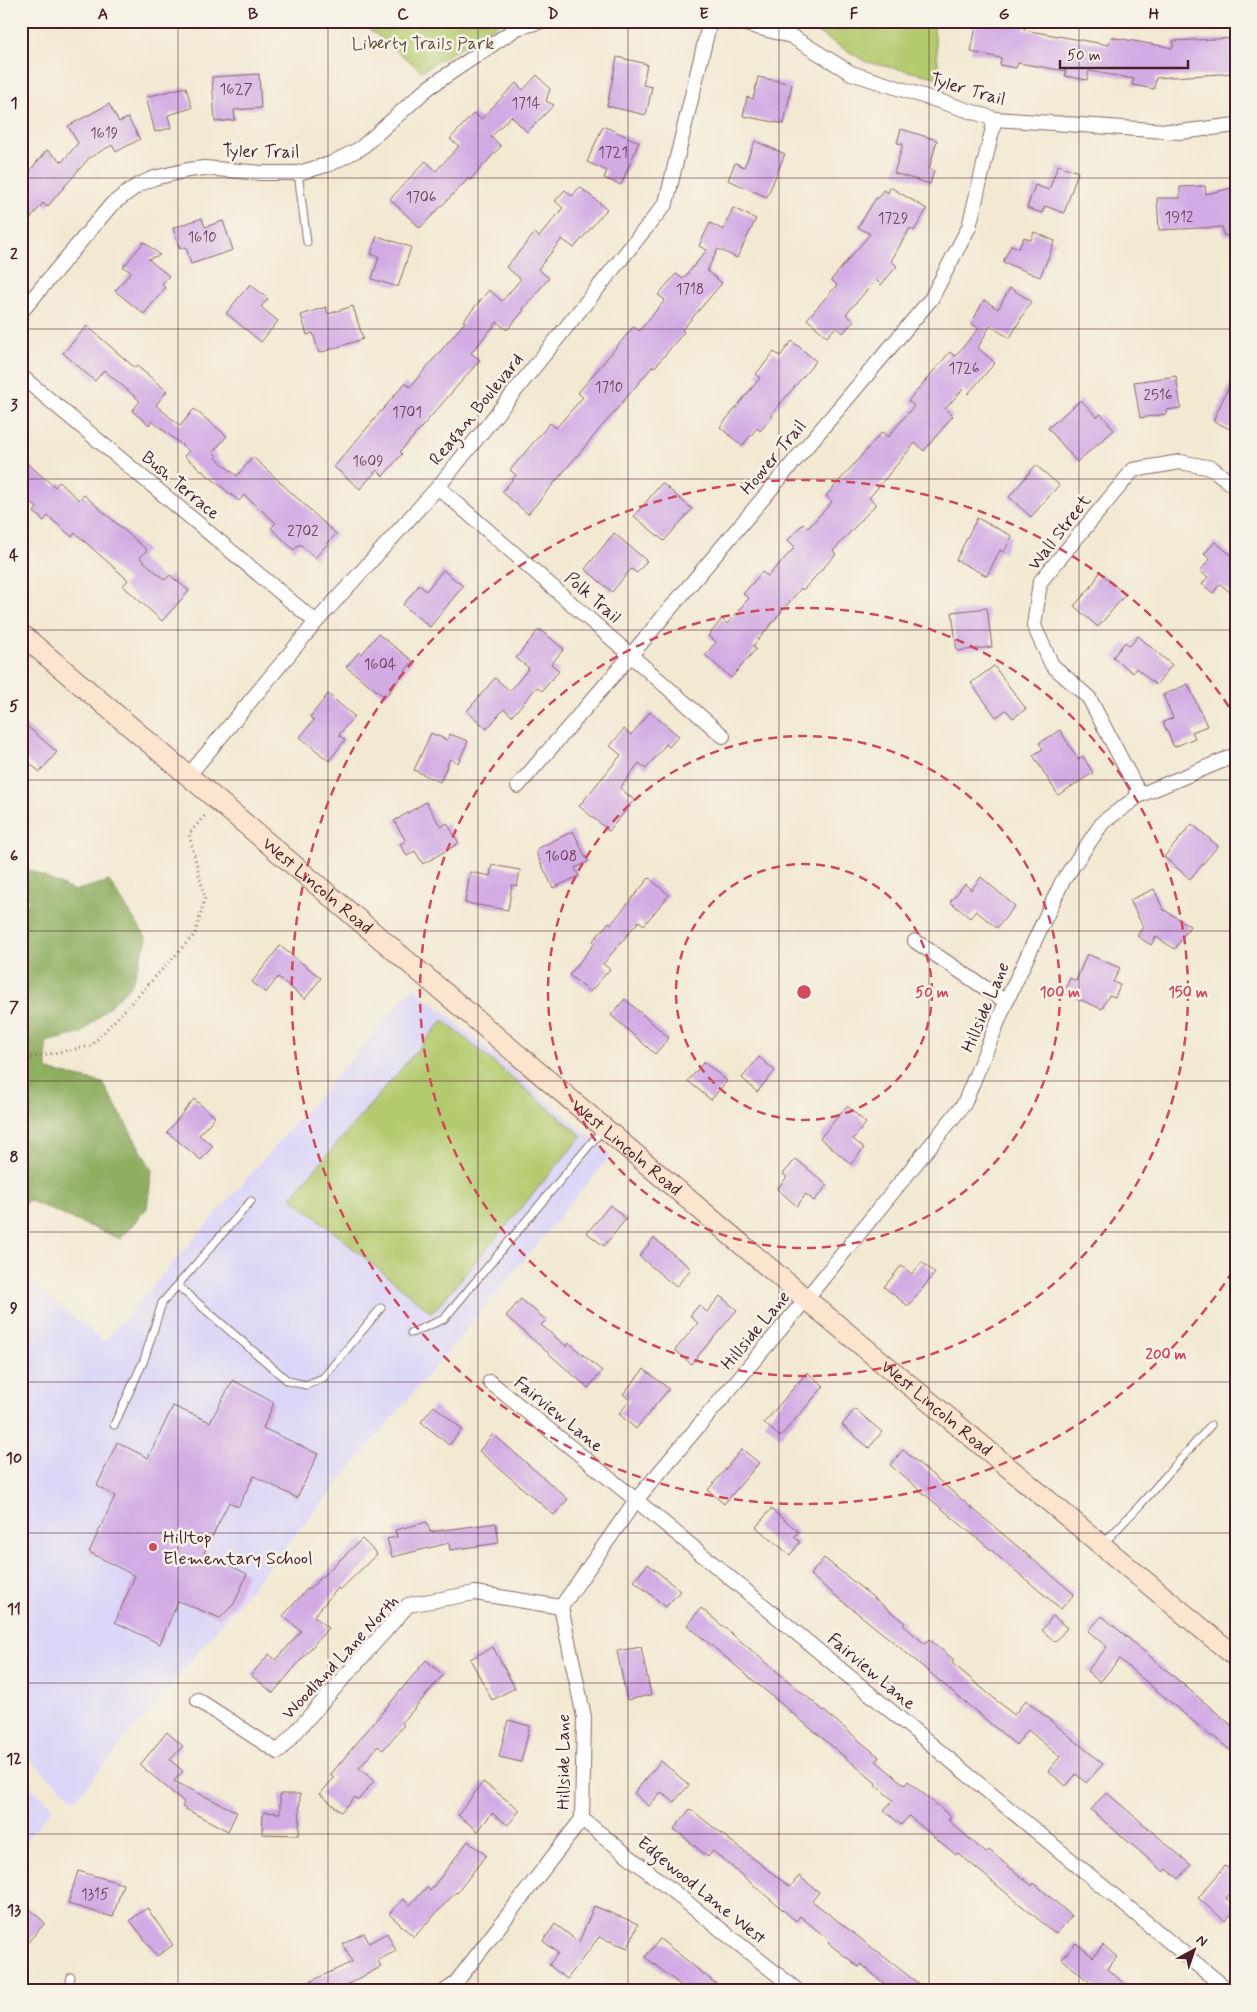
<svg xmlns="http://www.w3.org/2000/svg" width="1257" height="2012" viewBox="0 0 1257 2012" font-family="Mynerve,sans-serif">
<rect width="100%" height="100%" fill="#f7f3e8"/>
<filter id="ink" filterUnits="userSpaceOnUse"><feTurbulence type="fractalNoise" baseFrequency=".02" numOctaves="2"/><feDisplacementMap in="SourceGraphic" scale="10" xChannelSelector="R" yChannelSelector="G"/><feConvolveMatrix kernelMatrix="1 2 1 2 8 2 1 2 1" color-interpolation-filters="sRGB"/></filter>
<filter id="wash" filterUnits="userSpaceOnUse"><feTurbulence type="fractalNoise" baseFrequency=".0096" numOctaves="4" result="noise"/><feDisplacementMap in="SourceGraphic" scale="20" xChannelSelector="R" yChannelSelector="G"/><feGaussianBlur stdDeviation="1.12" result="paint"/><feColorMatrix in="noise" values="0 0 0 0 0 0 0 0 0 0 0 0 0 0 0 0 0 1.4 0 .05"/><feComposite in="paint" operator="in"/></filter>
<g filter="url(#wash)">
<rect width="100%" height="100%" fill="#f3e9d3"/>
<path fill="#dbd6f7" d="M414 987 611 1155 75 1800 21 1752V1274L104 1342Z
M21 1779 54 1807 21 1846Z"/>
<path fill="#b3ca6e" stroke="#7e744c" d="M359 21H503L422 71Z
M790 21H933L940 78 866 62 810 28Z
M443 1020 582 1136 432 1313 291 1197Z"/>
<path fill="#8eae61" stroke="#6c6646" d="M21 866 74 891 109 881 147 939 131 985 82 1033 46 1042 47 1070 103 1083 152 1170 147 1208 120 1239 28 1200 21 1208V917L29 899 21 890Z"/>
<g id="blocks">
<path fill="#d2abe4" d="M977 21H1013L1025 24 1024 30 1109 45 1111 37 1173 48V41L1236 38V73L1156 78 1154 89 1132 85 1134 79 1089 71 1087 80 1065 76 1066 71 1018 63 1016 68 1000 65 1001 58 971 52Z
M617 57 647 64 643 85 652 87 646 115 607 106Z
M259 74 261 108 234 110 235 120 215 122 212 77Z
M537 75 550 89 546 101 554 105 527 132 511 116 491 137 501 146 470 180 469 178 420 228 390 199 426 161 436 171 459 146 450 139 474 113 481 119 516 83 523 90Z
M758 77 792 84 784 124 743 116 747 97 753 99Z
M186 87 192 108 168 115 171 128 155 132 146 97Z
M109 104 119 122 128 118 140 139 116 152 112 145 89 158 47 207 43 203 21 230V181L47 150 62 162 78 143 68 126Z
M603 126 639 142 621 185 604 178 607 171 587 162Z
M901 129 937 140 929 169 934 171 930 184 894 173 903 144 897 143Z
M755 141 785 154 767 197 728 180 735 163 744 167Z
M1058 165 1078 172 1064 213 1045 206 1042 213 1027 208 1035 185 1049 190Z
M1205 186 1206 194 1236 187V234L1224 236 1222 227 1159 230 1157 198H1180V187Z
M580 187 607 209 574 248 562 239 538 269 549 278 523 309 524 310 507 330 497 322 471 353 480 360 400 452 402 454 383 476 377 470 360 489 334 467 405 383 410 387 465 322 463 321 489 290 502 301 521 279 506 267 535 233 539 237 563 208 555 201 565 190 572 196Z
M890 187 927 209 914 231 910 228 891 261 897 266 881 285 876 280 846 314 854 321 843 333 836 327 827 337 807 319 837 285 831 280 870 234 858 227 876 198 877 199 883 190 888 193Z
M733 208 756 219 737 258 718 249 707 271 722 283 682 330 684 332 655 367 653 366 528 514 502 492 516 475 510 470 550 423 556 428 583 397 578 393 634 326 639 331 665 300 658 295 676 274 683 279 707 250 699 246 710 223 723 230Z
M202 218 205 227 223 221 233 250 191 264 186 247 180 249 173 228Z
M1034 232 1055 241 1040 277 1003 262 1011 245 1019 248 1024 237 1031 240Z
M377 236 411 247 398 287 372 279 379 257 371 254Z
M144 242 160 255 148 259 169 276 162 284 165 288 144 314 115 291 131 272 123 267Z
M250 284 268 299 261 307 278 321 261 342 226 313Z
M1010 288 1031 301 1010 338 990 326 978 348 995 363 968 394 963 389 945 409 953 416 924 451 915 443 869 498 876 504 833 551 836 554 803 590 801 588 753 646 756 649 731 678 705 655 716 642 708 636 722 619 727 624 749 598 743 594 762 572 768 576 795 547 788 540 803 524 808 528 832 502 826 496 882 432 888 437 914 406 908 401 950 352 955 356 979 328 971 324 984 300 998 309Z
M353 306 363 339 319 353 313 333 307 335 301 315 326 307 328 314Z
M87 326 135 368 137 366 167 391 156 405 180 426 194 409 227 436 213 452 217 456 216 458 237 476 253 457 336 534 315 558 300 544 294 550 271 528 276 523 244 495 239 501 184 456 189 451 152 421 149 425 132 411 140 401 104 370 95 381 63 353Z
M792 341 816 361 771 415 773 416 760 431 757 428 742 446 720 427 760 378 756 374 774 352 780 356Z
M1236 371V416L1230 429 1213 421Z
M1176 376 1181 408 1166 410V414L1140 418 1134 382Z
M1081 400 1097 417 1101 414 1114 430 1077 462 1048 428Z
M21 458 55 487 59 482 79 500 84 495 147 550 140 558 165 580 170 575 189 591 162 621 123 586 128 580 75 533 72 537 48 516 44 521 34 512 37 508 21 494Z
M1036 465 1059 485 1031 517 1009 497Z
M662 483 692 509 664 541 634 516Z
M977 518 1012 536 1004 552 1000 550 987 576 956 560Z
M614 533 647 561 637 573 631 569 612 592 585 569Z
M1215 542 1236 559V585L1230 592 1220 584 1213 593 1202 584 1208 577 1200 571 1210 559 1204 554Z
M443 570 463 586 430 627 403 605 419 585 426 591Z
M1100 572 1125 595 1098 627 1074 606 1091 587Z
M987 608 992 647 957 651 952 612Z
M539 629 564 649 551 664 559 671 542 691 537 687 512 716 504 709 487 729 467 711 495 678 510 691 529 668 516 658Z
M378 634 413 661 385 697 346 667 359 652 362 654Z
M1138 636 1172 665 1156 685 1136 668 1133 673 1113 657 1125 642 1130 646Z
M994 666 1026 709 1013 718 1006 710 996 717 971 683Z
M1188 684 1207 726 1192 732 1195 738 1174 747 1163 722 1173 718 1163 695Z
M328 694 354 716 339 735 345 740 329 761 300 737 314 720 310 717Z
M650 712 679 736 669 747 666 744 646 769 639 763 620 788 634 800 609 831 579 806 621 755 610 746 624 729 631 735Z
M21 721 57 752 40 772 21 756Z
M1060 730 1078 759 1083 756 1093 773 1058 795 1033 755 1043 749 1039 743Z
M431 733 447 740 450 734 468 741 458 763 450 759 440 782 414 770Z
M426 802 441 827 447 823 459 843 423 864 415 851 407 856 400 844 406 841 394 821Z
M1192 824 1218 846 1190 879 1164 857Z
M573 831 588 862 575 868 579 876 553 888 537 855V849Z
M492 865 520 870 517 886 512 885 508 910 465 903 470 872 490 876Z
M981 877 1015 906 997 928 976 911 970 918 950 902 965 884 971 890Z
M649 878 669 895 644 925 639 921 603 964 610 969 590 992 569 975 595 943 593 941 609 922 611 924Z
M1154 889 1163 909 1190 926 1175 949 1156 937 1151 945 1137 936 1143 927 1130 900Z
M280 946 321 978 305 999 278 977 266 993 252 982Z
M1087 954 1120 968 1113 982 1120 985 1115 997 1109 995 1102 1009 1064 993 1070 978 1076 981Z
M625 999 669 1038 655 1054 611 1015Z
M759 1057 775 1071 757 1092 742 1078Z
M704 1062 727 1081 711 1100 688 1081Z
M194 1099 215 1117 199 1135 213 1146 201 1160 167 1132Z
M847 1106 866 1123 853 1139 864 1148 851 1164 820 1138Z
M796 1159 827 1185 814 1201 806 1194 797 1206 777 1189 787 1177 783 1174Z
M610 1205 626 1219 604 1246 587 1233Z
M654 1238 691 1269 676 1287 639 1256Z
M922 1262 935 1273 908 1306 884 1287 901 1266 912 1274Z
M720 1296 737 1310 691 1364 675 1350 698 1323 690 1316 699 1305 707 1312Z
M521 1299 546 1320 541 1325 567 1347 569 1343 602 1371 588 1388 506 1316Z
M644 1369 669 1389 636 1429 619 1414 630 1400 623 1394Z
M807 1372 824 1386 780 1437 764 1423Z
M233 1380 274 1403 263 1428 318 1454 297 1498 254 1476 238 1507 229 1502 204 1553 247 1574 234 1604 220 1618 178 1601 160 1644 115 1622 135 1576 89 1552 115 1496 97 1486 117 1442 148 1458 173 1406 210 1422Z
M434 1406 462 1429 449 1445 421 1422Z
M855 1409 882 1432 869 1448 842 1425Z
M493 1434 568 1499 554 1515 479 1451Z
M742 1449 759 1463 724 1504 708 1490Z
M903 1450 1074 1594 1061 1609 890 1465Z
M771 1509 799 1532 794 1537 800 1542 790 1555 756 1527Z
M427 1522 430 1532 496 1523 499 1543 450 1550 449 1543 392 1557 387 1539 397 1537 395 1530Z
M362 1539 377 1554 340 1590 338 1588 314 1616 328 1628 273 1693 251 1675 269 1654 276 1660 301 1631 283 1616 307 1589 308 1590Z
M824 1558 905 1623 903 1625 925 1644 929 1639 954 1660 952 1663 1014 1715 1026 1700 1103 1764 1086 1783 1076 1774 1066 1786 1048 1771 1060 1757 1028 1730 1016 1745 891 1640 810 1575Z
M648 1564 680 1591 666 1607 634 1581Z
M701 1608 879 1757 876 1761 905 1785 908 1781 937 1805 951 1817 948 1820 986 1853 989 1850 1032 1886 1034 1883 1072 1916 1056 1934 958 1853 956 1855 909 1816 901 1825 884 1810 893 1800 875 1785 876 1783 687 1625Z
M1053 1616 1067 1628 1055 1642 1042 1630Z
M1102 1616 1236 1729V1755L1213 1736 1212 1737 1119 1659 1100 1682 1087 1671 1107 1647 1088 1631Z
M493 1647 515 1688 492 1700 470 1659Z
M641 1647 651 1695 627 1700 617 1651Z
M426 1660 443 1675 402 1723 404 1725 383 1750 378 1746 359 1768 374 1781 358 1800 355 1797 341 1812 320 1794 334 1778 330 1775Z
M508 1720 530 1726 521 1762 499 1757Z
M167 1732 183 1746 170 1760 183 1771 174 1781 237 1812 228 1831 182 1807 184 1802 140 1765Z
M661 1761 689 1785 674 1802 661 1792 649 1806 634 1793Z
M483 1782 520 1810 508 1825 492 1813 478 1831 458 1815Z
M1106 1792 1191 1865 1179 1879 1167 1869 1164 1872 1091 1810Z
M280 1794H300L299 1835 262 1834 263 1812 280 1813Z
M690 1809 790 1887 799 1876 819 1892 812 1901 928 1991H893L861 1964 859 1967 828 1943 830 1941 800 1916 796 1921 713 1851 708 1857 674 1829Z
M468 1841 486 1855 457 1893 456 1892 414 1937 389 1914 403 1899 410 1905 427 1887 430 1891Z
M1225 1866 1236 1875V1887L1226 1898 1236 1906V1909L1225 1921 1198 1898Z
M78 1871 123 1884 113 1917 68 1904Z
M594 1906 638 1924 628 1948 599 1937 567 1979 549 1965 558 1953 543 1941 555 1924 579 1942Z
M29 1908 45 1923 21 1950V1917Z
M147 1908 173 1945 157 1956 130 1920Z
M364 1933 369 1943 387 1933 396 1951 378 1960 381 1967 348 1984 350 1991H290L352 1962 343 1944Z
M660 1939 725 1991H688L645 1957Z
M1076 1943 1093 1957 1103 1945 1117 1957 1107 1969 1133 1991H1100L1062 1959Z"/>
</g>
</g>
<g filter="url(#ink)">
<use href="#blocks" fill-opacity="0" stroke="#856666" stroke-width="1"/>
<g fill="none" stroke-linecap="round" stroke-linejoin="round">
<g stroke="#856666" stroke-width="9">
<path id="lane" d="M298 173 307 242
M178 1286 288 1381 306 1385 323 1378 381 1308
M411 1333 444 1319 603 1129
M114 1425 144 1360 162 1303 251 1201
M1102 1545 1140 1505 1211 1425
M68 1991 71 1977"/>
</g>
<g stroke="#856666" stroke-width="16">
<path id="street" d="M734 21 791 36 851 73 995 119 1180 132 1236 125
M21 312 112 204 138 185 154 178 188 170 204 168 262 173H298L330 164 361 148 428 88 517 28 542 21
M21 376 316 622
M438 487 723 736
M188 776 316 622 438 487 666 203 710 21
M518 786 631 655 931 299 969 227 995 119
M1140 795 1089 698 1052 665 1034 626 1040 582 1133 470 1180 462 1212 468 1236 488
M915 941 1006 1002
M490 1382 636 1500 1229 1991
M198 1700 278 1752 408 1605 475 1593 561 1607
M582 1819 798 1991
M445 1991 454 1985 582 1819 584 1717 561 1607 636 1500 806 1299 964 1104 1006 1002 1062 882 1103 822 1140 795 1236 755"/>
</g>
<g stroke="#856666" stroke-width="22">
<g id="secondary">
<path id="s1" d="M21 634 806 1299 1236 1657"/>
</g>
</g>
<path stroke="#856666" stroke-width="3" stroke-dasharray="1 4" stroke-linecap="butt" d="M21 1059 91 1046 195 934 205 898 189 834 206 814"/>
<use href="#lane" stroke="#fff" stroke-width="7"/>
<use href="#street" stroke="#fff" stroke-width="14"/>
<use href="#secondary" stroke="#fbe5cf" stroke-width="20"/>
</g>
</g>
<path fill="none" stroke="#4a1f2b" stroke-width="1" stroke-opacity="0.55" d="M178 21V1991M328 21V1991M478 21V1991M628 21V1991M779 21V1991M929 21V1991M1079 21V1991M21 178H1236M21 329H1236M21 479H1236M21 630H1236M21 780H1236M21 931H1236M21 1081H1236M21 1232H1236M21 1382H1236M21 1533H1236M21 1683H1236M21 1834H1236"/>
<g fill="none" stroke="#d1495b" stroke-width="2.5" stroke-dasharray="9 6">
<circle cx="804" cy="992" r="128"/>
<circle cx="804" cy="992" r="256"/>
<circle cx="804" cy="992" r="384"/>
<path d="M1233 1271A512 512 0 1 1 1233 713"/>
</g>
<circle fill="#d1495b" stroke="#f7f3e8" stroke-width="2" cx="153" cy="1547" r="5"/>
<g text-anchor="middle" stroke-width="5" stroke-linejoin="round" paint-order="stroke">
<g font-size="15" fill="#6c4259">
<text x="236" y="94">1627</text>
<text x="526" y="108">1714</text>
<text x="104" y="138">1619</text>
<text x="613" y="157">1721</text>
<text x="421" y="202">1706</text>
<text x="1179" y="222">1912</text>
<text x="893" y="223">1729</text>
<text x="202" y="242">1610</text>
<text x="690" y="294">1718</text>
<text x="964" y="373">1726</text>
<text x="609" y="392">1710</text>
<text x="1158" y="400">2516</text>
<text x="407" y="417">1701</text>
<text x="368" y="466">1609</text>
<text x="303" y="536">2702</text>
<text x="380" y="669">1604</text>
<text x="561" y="861">1608</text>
<text x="95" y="1899">1315</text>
</g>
<g font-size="18" fill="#6a523f" stroke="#f7f3e8">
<text x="423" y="49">Liberty Trails Park</text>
</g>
<g font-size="18" fill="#4a1f2b" stroke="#f7f3e8">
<text transform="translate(968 89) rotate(16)" y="6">Tyler Trail</text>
<text transform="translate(261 151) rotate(1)" y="6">Tyler Trail</text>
<text transform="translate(476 409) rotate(-51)" y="6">Reagan Boulevard</text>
<text transform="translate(773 457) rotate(-50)" y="6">Hoover Trail</text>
<text transform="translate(181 485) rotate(40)" y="6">Bush Terrace</text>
<text transform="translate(1059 532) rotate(-52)" y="6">Wall Street</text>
<text transform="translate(593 597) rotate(41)" y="6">Polk Trail</text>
<text dy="6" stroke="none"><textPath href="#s1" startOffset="389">West Lincoln Road</textPath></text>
<text transform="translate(985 1007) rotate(-67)" y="6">Hillside Lane</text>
<text dy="6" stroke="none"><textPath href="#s1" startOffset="794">West Lincoln Road</textPath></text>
<text transform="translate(755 1330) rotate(-50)" y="6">Hillside Lane</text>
<text dy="6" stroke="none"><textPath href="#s1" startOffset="1199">West Lincoln Road</textPath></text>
<text transform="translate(559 1414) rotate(39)" y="6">Fairview Lane</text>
<text transform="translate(340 1657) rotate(-47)" y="6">Woodland Lane North</text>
<text transform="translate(872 1671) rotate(40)" y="6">Fairview Lane</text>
<text transform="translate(563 1762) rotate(-90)" y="6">Hillside Lane</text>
<text transform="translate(702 1890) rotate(39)" y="6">Edgewood Lane West</text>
</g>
<g font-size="18" fill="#4a1f2b" stroke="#f7f3e8" text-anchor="start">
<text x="163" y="1543">Hilltop<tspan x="163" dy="21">Elementary School</tspan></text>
</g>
</g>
<circle cx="804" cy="992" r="8" fill="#d1495b" stroke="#f7f3e8" stroke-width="2.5"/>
<g font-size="15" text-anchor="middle" font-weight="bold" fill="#d1495b" stroke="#f7f3e8" stroke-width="5" stroke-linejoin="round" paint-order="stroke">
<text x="932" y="997">50 m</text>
<text x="1060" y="997">100 m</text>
<text x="1188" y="997">150 m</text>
<text x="1166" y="1359">200 m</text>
</g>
<rect width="1257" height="2012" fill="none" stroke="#f7f3e8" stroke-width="55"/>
<g transform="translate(1194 1950) rotate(40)" stroke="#f7f3e8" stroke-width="4" paint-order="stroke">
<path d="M0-4L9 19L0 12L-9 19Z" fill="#4a1f2b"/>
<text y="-8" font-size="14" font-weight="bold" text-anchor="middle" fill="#4a1f2b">N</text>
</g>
<path d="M1060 60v8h128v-8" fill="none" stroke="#4a1f2b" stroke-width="2.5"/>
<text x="1067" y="60" font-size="15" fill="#4a1f2b" stroke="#f7f3e8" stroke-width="4" paint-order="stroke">50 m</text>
<rect x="28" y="28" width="1202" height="1956" fill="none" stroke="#4a1f2b" stroke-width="2"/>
<g font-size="16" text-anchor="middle" font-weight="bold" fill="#4a1f2b">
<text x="103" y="19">A</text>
<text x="253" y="19">B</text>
<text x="403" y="19">C</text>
<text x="553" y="19">D</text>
<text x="704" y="19">E</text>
<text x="854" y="19">F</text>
<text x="1004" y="19">G</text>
<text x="1154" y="19">H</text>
<text x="14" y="108">1</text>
<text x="14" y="259">2</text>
<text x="14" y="410">3</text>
<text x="14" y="560">4</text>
<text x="14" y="711">5</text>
<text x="14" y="861">6</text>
<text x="14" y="1012">7</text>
<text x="14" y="1162">8</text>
<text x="14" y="1313">9</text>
<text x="14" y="1463">10</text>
<text x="14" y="1614">11</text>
<text x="14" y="1764">12</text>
<text x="14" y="1915">13</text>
</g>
</svg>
